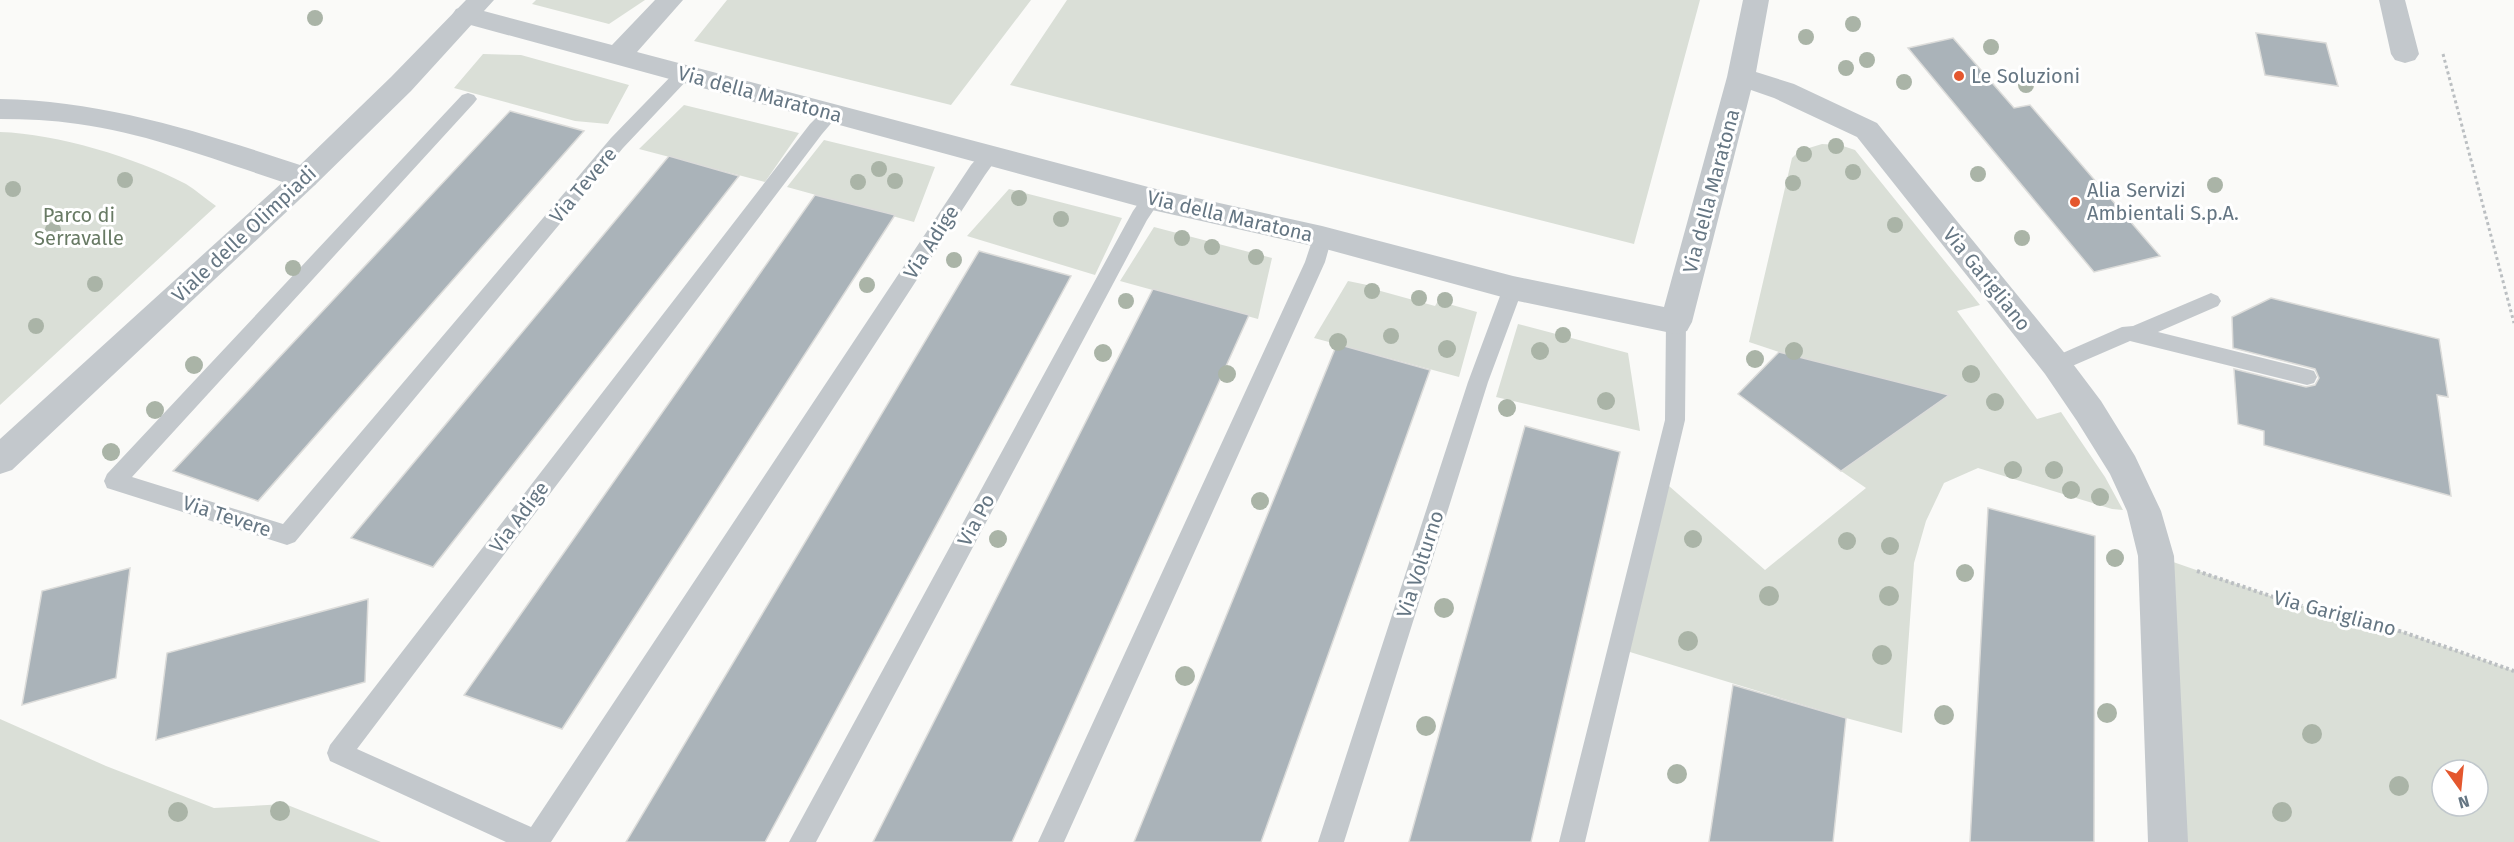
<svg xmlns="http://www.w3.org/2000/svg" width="2514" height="842" viewBox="0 0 2514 842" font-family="'Fira Sans',sans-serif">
<rect width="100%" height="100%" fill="#fafaf8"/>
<path fill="#dadfd7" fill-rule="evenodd" d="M536 0H645L609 24 532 4Z
M727 0H1031L951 105 694 41Z
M1067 0H1700L1634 244 1010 85Z
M483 54 521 55 629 85 608 124 575 121 454 88Z
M684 105 799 133 765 182 639 149Z
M0 132C58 134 134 157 186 184 196 190 206 199 216 206L0 405Z
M824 140 935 167 914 222 787 187Z
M1822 144 1840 145 1855 150 1980 305 1957 311 2037 419 2061 412 2105 477 2123 510 2112 509 1978 468 1944 483 1926 521 1914 563 1902 733 1846 718 1620 649 1661 479 1765 570 1866 488 1841 471 1949 395 1779 352 1749 342 1792 158 1799 151Z
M1009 189 1122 218 1095 275 967 236Z
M1154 227 1272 258 1258 319 1120 281Z
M1348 281 1377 287V290L1435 306 1438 301 1477 312 1459 377 1314 338Z
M1518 324 1628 353 1640 431 1496 397Z
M2156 556 2291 603 2403 632 2514 671V842H2168ZM2442 770H2478V806H2442Z
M0 719 106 766 214 808 285 804 381 842H0Z"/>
<path fill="#aab3b9" stroke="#dcdcda" stroke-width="1.5" d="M2256 33 2326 43 2338 86 2265 75Z
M1953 38 2014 108 2030 105 2160 256 2094 272 1908 48Z
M510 111 584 131 258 501 173 471Z
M669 156 739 176 433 567 351 538Z
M815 195 895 215 562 729 464 695Z
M979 251 1071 276 765 842H626Z
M1153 289 1249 315 1012 842H873Z
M2271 298 2439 339 2448 397 2437 395 2451 496 2264 445V431L2238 424 2234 369 2306 387 2315 385 2319 378 2315 369 2233 348 2232 317Z
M1337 344 1430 370 1261 842H1134Z
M1779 352 1949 395 1841 471 1738 394Z
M1525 426 1620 452 1531 842H1409Z
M1988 508 2095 536 2094 842H1970Z
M130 568 116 678 22 705 42 591Z
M368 599 365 682 156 740 167 653Z
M1733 685 1846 718 1833 842H1709Z"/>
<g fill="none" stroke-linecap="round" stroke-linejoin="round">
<path stroke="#bbbfc2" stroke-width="3" stroke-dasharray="3 3" stroke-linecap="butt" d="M2443 54 2514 323"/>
<path stroke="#bbbfc2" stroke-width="4" stroke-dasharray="3 3" stroke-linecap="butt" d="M2197 571 2291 603 2403 632 2514 671"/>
<path fill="#c3c8cc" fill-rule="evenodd" d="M683 68 689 70 692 74 689 78 623 148 295 542 287 545 107 488 104 481 107 474 462 95 468 93 474 95 477 99 474 103 132 477 283 524 611 138 677 70Z
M831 107 837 109 840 113 822 134 357 749 531 827 971 165C979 156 984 145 997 149L1000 154 985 175 551 842H506L330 761 327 753 330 745 810 124 825 109Z
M1152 192 1159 194 1161 199 1147 220 816 842H789L1133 211 1145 194Z
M1322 230 1329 232 1332 237 1325 262 1064 842H1038L1305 262 1315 232Z
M1513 280 1520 283 1523 288 1488 382 1344 842H1318L1468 382 1503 288 1506 283Z
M2211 293 2218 296 2221 301 2218 306 2158 332 2307 369 2314 371 2317 377 2314 383 2307 385 2130 341 2056 373 2049 371 2046 365 2049 359 2122 327 2133 326Z
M1676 314 1683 316 1686 322 1685 420 1585 842H1559L1665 420 1666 322 1669 316Z"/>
<path fill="#c3c8cc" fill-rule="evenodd" d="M655 0H683L637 52 1152 188 1322 226 1513 276 1664 307 1727 77 1743 0H1769L1756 72 1794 84 1877 123 2067 356 2101 401 2135 456 2161 511 2174 556 2188 842H2148L2138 556 2127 511 2110 474 2077 421 2045 374 1857 137 1774 98 1751 90 1692 322 1687 331 1676 334 1513 300 1322 248 1152 210 456 21 452 15 456 9 465 6 612 45Z
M2379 0H2405L2419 54 2415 60 2405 63 2395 60 2391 54Z
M305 167 315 171 320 178 315 185 12 470 0 474V439L295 171Z"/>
<path fill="#c3c8cc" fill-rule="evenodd" d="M466 0H494L411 91 315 185 305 189C230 166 157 135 78 124 52 120 26 119 0 119V99C106 101 200 132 300 165L391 77Z"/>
</g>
<g fill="#aab4a7">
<circle cx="315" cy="18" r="8"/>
<circle cx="1853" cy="24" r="8"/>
<circle cx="1806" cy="37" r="8"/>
<circle cx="1991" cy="47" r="8"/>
<circle cx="1867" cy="60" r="8"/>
<circle cx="1846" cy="68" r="8"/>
<circle cx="1904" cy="82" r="8"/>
<circle cx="2026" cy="85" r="8"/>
<circle cx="1836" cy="146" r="8"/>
<circle cx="1804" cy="154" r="8"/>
<circle cx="879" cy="169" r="8"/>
<circle cx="1853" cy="172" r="8"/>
<circle cx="1978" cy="174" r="8"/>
<circle cx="125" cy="180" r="8"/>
<circle cx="895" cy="181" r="8"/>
<circle cx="858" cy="182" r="8"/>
<circle cx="1793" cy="183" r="8"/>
<circle cx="2215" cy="185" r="8"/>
<circle cx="13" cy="189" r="8"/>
<circle cx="1019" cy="198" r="8"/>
<circle cx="1061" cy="219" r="8"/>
<circle cx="1895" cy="225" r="8"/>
<circle cx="53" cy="230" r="8"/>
<circle cx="1182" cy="238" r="8"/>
<circle cx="2022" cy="238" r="8"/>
<circle cx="1212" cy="247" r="8"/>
<circle cx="1256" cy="257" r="8"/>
<circle cx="954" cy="260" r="8"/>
<circle cx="293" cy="268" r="8"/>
<circle cx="95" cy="284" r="8"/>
<circle cx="867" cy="285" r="8"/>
<circle cx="1372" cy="291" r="8"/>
<circle cx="1419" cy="298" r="8"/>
<circle cx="1445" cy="300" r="8"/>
<circle cx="1126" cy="301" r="8"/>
<circle cx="36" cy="326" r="8"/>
<circle cx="1563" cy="335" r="8"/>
<circle cx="1391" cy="336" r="8"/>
<circle cx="1338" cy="342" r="9"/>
<circle cx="1447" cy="349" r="9"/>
<circle cx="1540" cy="351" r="9"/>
<circle cx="1794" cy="351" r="9"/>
<circle cx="1103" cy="353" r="9"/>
<circle cx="1755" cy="359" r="9"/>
<circle cx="194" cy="365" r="9"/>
<circle cx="1227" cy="374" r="9"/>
<circle cx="1971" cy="374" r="9"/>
<circle cx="1606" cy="401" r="9"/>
<circle cx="1995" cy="402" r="9"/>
<circle cx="1507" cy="408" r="9"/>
<circle cx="155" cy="410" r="9"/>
<circle cx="111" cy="452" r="9"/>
<circle cx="2013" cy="470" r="9"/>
<circle cx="2054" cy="470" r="9"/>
<circle cx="2071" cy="490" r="9"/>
<circle cx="2100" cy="497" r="9"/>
<circle cx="1260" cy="501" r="9"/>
<circle cx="998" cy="539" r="9"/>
<circle cx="1693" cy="539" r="9"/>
<circle cx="1847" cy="541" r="9"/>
<circle cx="1890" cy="546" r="9"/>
<circle cx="2115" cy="558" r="9"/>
<circle cx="1965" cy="573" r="9"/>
<circle cx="1769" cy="596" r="10"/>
<circle cx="1889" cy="596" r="10"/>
<circle cx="1444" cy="608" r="10"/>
<circle cx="1688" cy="641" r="10"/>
<circle cx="1882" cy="655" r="10"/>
<circle cx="1185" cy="676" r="10"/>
<circle cx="2107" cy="713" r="10"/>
<circle cx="1944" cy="715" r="10"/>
<circle cx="1426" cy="726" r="10"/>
<circle cx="2312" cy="734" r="10"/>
<circle cx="1677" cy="774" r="10"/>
<circle cx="2399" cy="786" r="10"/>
<circle cx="280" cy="811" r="10"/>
<circle cx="178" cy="812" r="10"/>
<circle cx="2282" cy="812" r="10"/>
</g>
<g fill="#e4572e" stroke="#fff" stroke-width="2">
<circle cx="1959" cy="76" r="6"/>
<circle cx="2075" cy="202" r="6"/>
</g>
<g text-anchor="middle" stroke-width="6" stroke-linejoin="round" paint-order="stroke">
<g font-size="20" fill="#657683" stroke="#fff" text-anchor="start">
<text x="1971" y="83">Le Soluzioni</text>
<text x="2087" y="197">Alia Servizi<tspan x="2087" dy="23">Ambientali S.p.A.</tspan></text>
</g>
<g font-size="20" fill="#657683" stroke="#fff">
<text transform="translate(760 94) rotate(15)" y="7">Via della Maratona</text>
<text transform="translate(583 185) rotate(-50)" y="7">Via Tevere</text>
<text transform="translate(1711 191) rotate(-75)" y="7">Via della Maratona</text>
<text transform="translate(1230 216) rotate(13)" y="7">Via della Maratona</text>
<text transform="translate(244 234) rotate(-43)" y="7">Viale delle Olimpiadi</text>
<text transform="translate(931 242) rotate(-57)" y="7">Via Adige</text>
<text transform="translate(1987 279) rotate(51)" y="7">Via Garigliano</text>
<text transform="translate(227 516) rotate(18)" y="7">Via Tevere</text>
<text transform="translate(519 517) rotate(-53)" y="7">Via Adige</text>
<text transform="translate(976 520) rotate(-62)" y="7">Via Po</text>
<text transform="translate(1420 564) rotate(-72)" y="7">Via Volturno</text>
<text transform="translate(2335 613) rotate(15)" y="7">Via Garigliano</text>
</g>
<g font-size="20" fill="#687a64" stroke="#fff">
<text x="79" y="222">Parco di<tspan x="79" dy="23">Serravalle</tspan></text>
</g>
</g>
<g transform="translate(2460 788) rotate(165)"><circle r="28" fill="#ffffff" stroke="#c1c8cd" stroke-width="1.5"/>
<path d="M0-4.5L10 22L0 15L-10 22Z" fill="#e4572e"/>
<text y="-9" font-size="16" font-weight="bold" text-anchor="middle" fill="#657683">N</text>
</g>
</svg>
